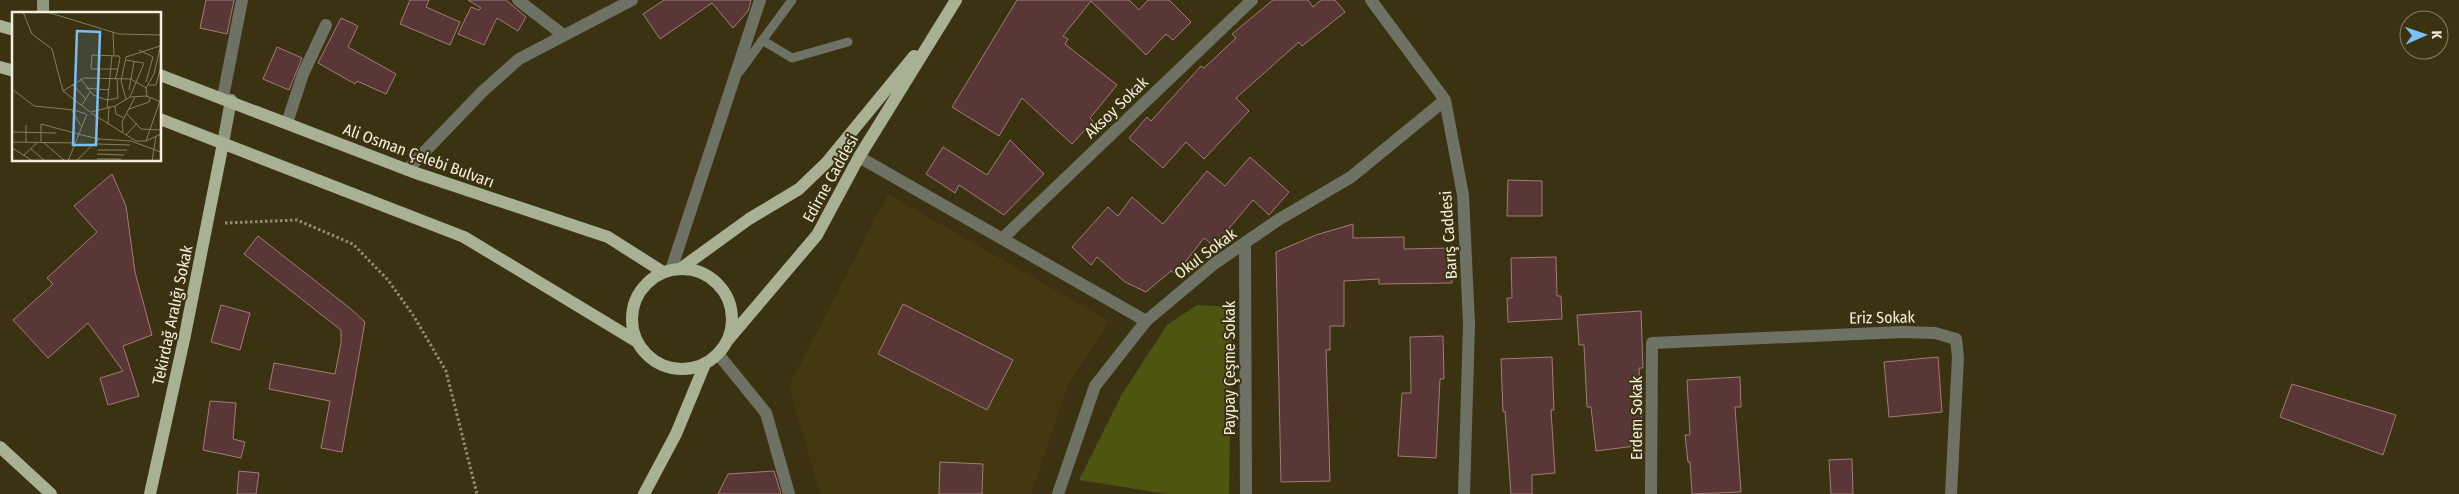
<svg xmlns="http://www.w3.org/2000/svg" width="2459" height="494" viewBox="0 0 2459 494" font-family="'Fira Sans Condensed',sans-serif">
<rect width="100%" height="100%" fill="#3b3212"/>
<path fill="#433810" d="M888 194 1109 321 1068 385 1031 494H820L789 386Z"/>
<path fill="#4e5510" d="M1197 305 1232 307 1229 494H1167L1079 480 1122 394 1167 325Z"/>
<path fill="#593736" stroke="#a27b78" d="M206 0H234L227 34 200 28Z
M410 0H429L426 7 460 22 450 45 400 24Z
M468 0H506L526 17 518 31 497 18 484 45 458 34 471 7 479 10 481 8Z
M664 0H751L748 11 733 28 712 3 660 39 643 14Z
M1017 0H1129L1139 10 1148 0H1169L1191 22 1173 40 1166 34 1146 55 1091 1 1063 36 1068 39 1065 44 1117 85 1090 118 1093 121 1072 144 1022 98 999 136 952 107Z
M1273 0H1308L1313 7 1321 0H1335L1345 12 1302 46 1299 42 1236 98 1249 111 1204 159 1186 142 1163 168 1129 138 1147 117 1151 121 1201 66 1204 68 1236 38 1232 34Z
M341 18 358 26 348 47 396 74 386 94 357 81 355 84 318 63Z
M277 47 302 58 289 90 263 79Z
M1010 140 1044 174 1004 215 959 185 955 193 926 174 943 147 987 175Z
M1250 157 1289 192 1269 215 1253 200 1214 246 1204 238 1176 274 1171 271 1146 292 1125 282 1097 257 1091 265 1072 247 1108 207 1118 216 1132 197 1163 224 1207 171 1225 186Z
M112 174 126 206 135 272 152 335 123 346 139 396 108 405 100 378 123 371 88 323 48 358 13 320 53 284 47 278 97 232 74 206Z
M1508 180 1542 181V216H1507Z
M1353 224V238L1404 237V249L1451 248 1452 283 1379 284V279L1344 281V326H1330V350H1326L1330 481 1281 482 1276 252 1316 235Z
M258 236 351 309 365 322 342 452 321 448 330 401 269 389 274 363 335 374 341 343V330L244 254Z
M1556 257 1557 296H1561L1562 319 1508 322 1507 298H1512L1511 258Z
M903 304 1013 360 987 410 878 354Z
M221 305 250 313 240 350 211 342Z
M1641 311 1643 368H1639L1643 445 1596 451 1591 407H1587L1584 345H1579L1577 315Z
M1443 336 1444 379H1440L1436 458 1398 456 1402 393H1411L1410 337Z
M1552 357 1554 410H1551L1555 473 1532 475V494H1511L1505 411 1503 412 1501 359Z
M1938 357 1942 412 1889 417 1884 362Z
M1740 377 1741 407H1735L1741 492 1692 494 1690 462H1688L1685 435H1690L1687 380Z
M2292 384 2396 415 2383 455 2280 417Z
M210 401 236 403 233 439 245 442 241 458 203 450Z
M1852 459 1853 494H1831L1829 460Z
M940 462 983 464 982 494H939Z
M239 471 259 473 256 494H237Z
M774 471 781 494H718L728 474Z"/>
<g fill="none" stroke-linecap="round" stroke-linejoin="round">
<path stroke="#928b72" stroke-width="3" stroke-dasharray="2.5 2.5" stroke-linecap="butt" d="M225 223 297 220 353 244 388 280 413 315 446 371 477 494"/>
<path stroke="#6e7264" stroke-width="9" d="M762 40 792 58 848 42
M740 71 792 0"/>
<path stroke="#6e7264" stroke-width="12" d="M518 0 562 34
M1371 0 1445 100 1463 195 1469 324 1464 494
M223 97 242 0
M287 123 303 74 326 25
M859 157 1146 321
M407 170 483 91 519 59 632 0
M1003 238 1252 0
M1245 243 1246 494
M671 270 760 0
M718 354 766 413 789 494
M1058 494 1095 386 1146 321 1214 264 1278 220 1351 177 1445 100
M1651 494 1652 343 1902 332 1935 333 1956 339 1958 357 1951 494"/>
<path stroke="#8f9680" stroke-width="12" d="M43 0V14
M223 143 231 100"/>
<path stroke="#a8b194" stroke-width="12" d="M0 26 14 30
M0 67 14 71
M160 75 413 172 608 237 663 272
M160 119 464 237 636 341
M632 319a50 50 0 1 1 100 0a50 50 0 1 1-100 0Z
M680 269 749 219 799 189 827 162 914 56
M727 341 817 235 859 157 956 0
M0 447 51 494
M150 494 185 335 223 143
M644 494 676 434 705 364"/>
</g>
<g text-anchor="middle" stroke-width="4" stroke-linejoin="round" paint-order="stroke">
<g font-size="16" fill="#f4efdd" stroke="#3b3212">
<text transform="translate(1116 107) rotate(-44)" y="6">Aksoy Sokak</text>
<text transform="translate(419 155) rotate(20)" y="6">Ali Osman Çelebi Bulvarı</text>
<text transform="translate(830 178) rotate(-61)" y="6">Edirne Caddesi</text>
<text transform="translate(1448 235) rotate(-94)" y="6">Barış Caddesi</text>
<text transform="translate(1205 253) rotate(-37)" y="6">Okul Sokak</text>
<text transform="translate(172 315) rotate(-78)" y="6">Tekirdağ Aralığı Sokak</text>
<text transform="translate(1882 317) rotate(-1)" y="6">Eriz Sokak</text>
<text transform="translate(1229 368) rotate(-90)" y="6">Paypay Çeşme Sokak</text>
<text transform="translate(1636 418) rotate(-90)" y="6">Erdem Sokak</text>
</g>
</g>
<g transform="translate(12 12)">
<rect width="149" height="149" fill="#3b3212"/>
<path fill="none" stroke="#857e63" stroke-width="1" d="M11 0 20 22 40 37 51 79 78 100M35 0 107 22 149 23M101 20 102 43M127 38 141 45M113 48 132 51 118 85M68 66 81 83 95 88 106 86 105 67M103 67 105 61 108 46 107 44 80 43 79 57H106M134 70 141 45M60 72 74 87M137 73H144L149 54M74 76 97 78M0 77 22 94 62 98 74 102M117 78 122 50M51 79 72 66 119 67 134 76M86 84 88 44M135 84 134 76 142 62 149 32M114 87 109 69 114 45 148 34M70 93 78 80M103 94 104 102 112 106M95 95 100 44M117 97 137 90 138 86M60 99 69 114M79 100 103 94 118 85 134 84 147 89M79 101 124 129H134L149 122M115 102 129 117 149 118M96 111 97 94M0 120 44 121M111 120 110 110 123 85M66 122 87 127M114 123 125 111M134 129 149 86M0 130 63 131M14 130V113M29 130V112L66 122M31 130 53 149M86 132 118 133M0 136 21 149M19 137 33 149M86 138H115M85 142 112 143M12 143 26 130M85 147H109M56 149 75 102M64 149 87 127 119 129 149 140M140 149 144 124"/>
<path fill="#7abff8" fill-opacity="0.15" stroke="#7abff8" stroke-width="2.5" d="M65 19 88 20 84 133H61Z"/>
<rect width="149" height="149" fill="none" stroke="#f4efdd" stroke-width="2.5"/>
</g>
<g transform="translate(2424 35) rotate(88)"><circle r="24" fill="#3b3212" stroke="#857e63"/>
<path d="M0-4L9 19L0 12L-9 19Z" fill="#7abff8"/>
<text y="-8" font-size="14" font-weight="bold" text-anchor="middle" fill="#f4efdd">K</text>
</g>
</svg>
